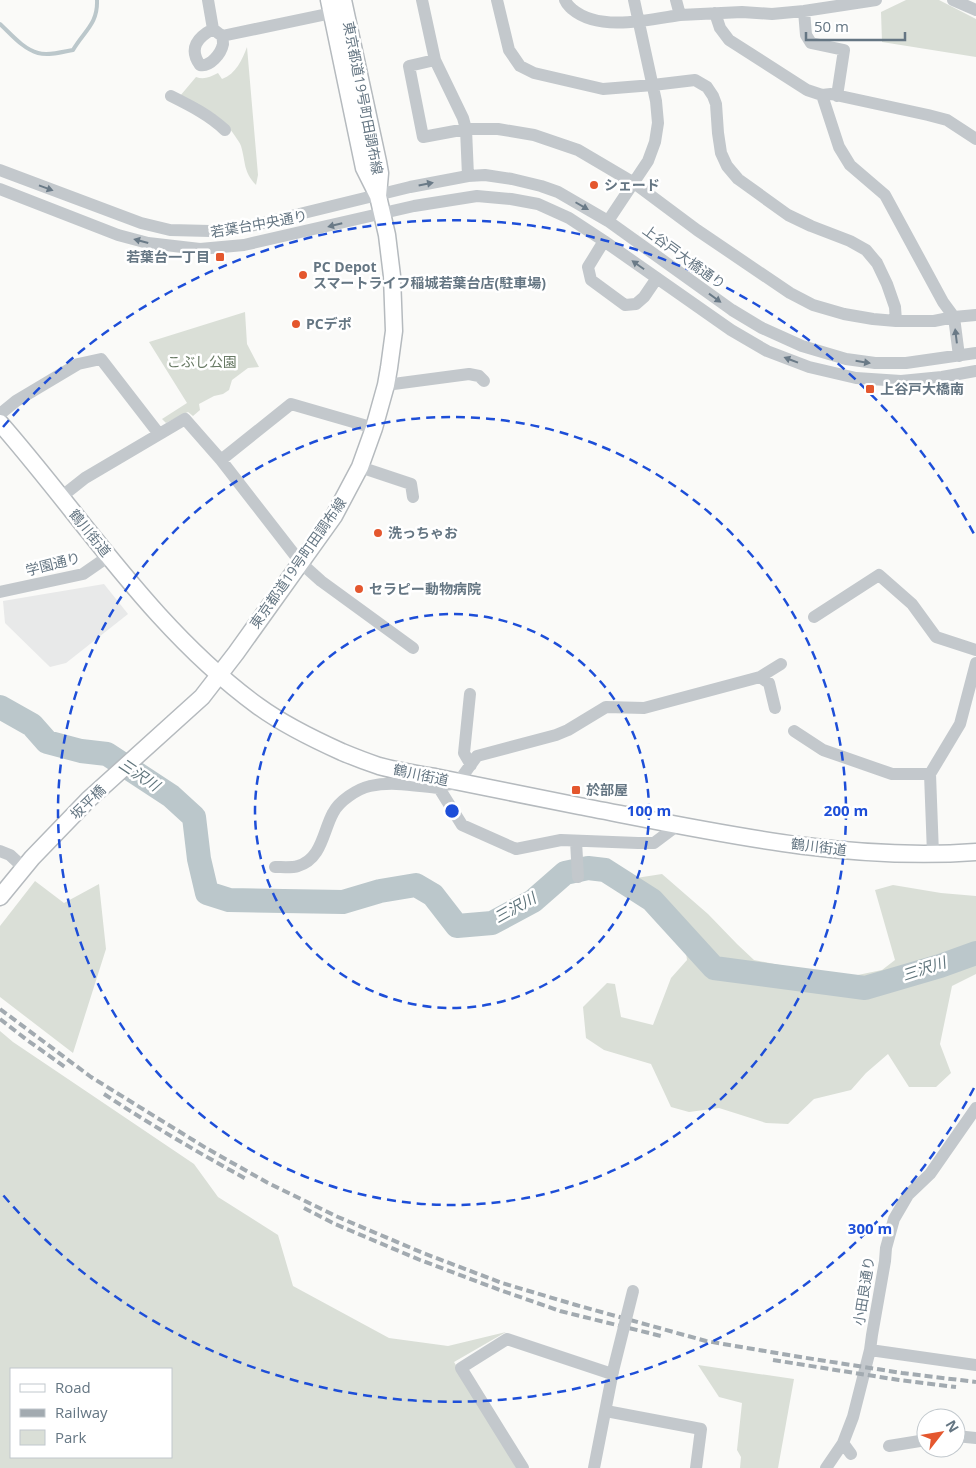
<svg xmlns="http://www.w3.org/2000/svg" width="976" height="1468" viewBox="0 0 976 1468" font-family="'Open Sans','Noto Sans JP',sans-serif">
<rect width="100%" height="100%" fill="#fafaf8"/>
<path fill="#e8e9e9" d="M104 584 128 614 66 663 50 667 5 623 3 601Z"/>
<path fill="#dadfd7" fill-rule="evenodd" d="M906 0H939L976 19V57L882 42 881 12Z
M247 47 258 175 256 185C243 171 246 163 241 146 240 143 237 139 235 136 221 114 203 107 180 96L196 77C204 80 210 77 218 73L222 79C236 74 242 60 247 47Z
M245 312 247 344 259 367 248 368 232 380 229 390 223 394 214 396 199 404 200 410 193 416 188 412 166 423 162 419 187 403 149 342Z
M662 874 708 914 737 944 754 960 819 973 848 977 882 970 895 960 875 890 893 885 941 893 976 896V974L952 986 940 1044 951 1073 936 1087H909L888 1054 866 1073 851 1090 814 1099 788 1124 766 1123 719 1108 689 1112 671 1107 651 1064 604 1050 586 1038 583 1007 607 983 615 984 621 1017 653 1025 671 978 687 960 682 922 636 878Z
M35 881 64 903 99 884 106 949 73 1053 0 997V926Z
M0 1031 13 1042 65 1077 194 1164 218 1197 278 1235 293 1286 389 1338 448 1346 506 1332 454 1362 521 1468H0ZM11 1369H171V1457H11Z
M698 1365 794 1379 778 1468H740L741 1457 737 1450 742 1403 719 1397Z"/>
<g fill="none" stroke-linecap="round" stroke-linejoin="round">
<path stroke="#bbc7cb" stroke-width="4" d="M0 24C11 34 23 49 38 53 49 56 62 52 73 50 84 31 98 24 97 0"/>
<path stroke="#bbc7cb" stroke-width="24" d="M0 707 32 725 47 742 81 751 107 754 171 796 194 817 199 859 207 893 229 900 343 902 380 891 416 885 433 895 457 926 492 923 533 901 565 873 588 868 605 870 652 900 714 968 865 988 940 966 976 953"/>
<g stroke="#b5babe" stroke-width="19">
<path id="major" d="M343 0 378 162 380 173 378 196
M0 423C84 519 154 630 258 706 284 725 313 739 342 752 354 757 367 762 379 766 397 771 416 774 435 777 483 787 531 796 579 806 710 831 842 862 976 852
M0 897 32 858 88 800 202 697 236 653 334 516 360 467 374 428 386 385 389 368 394 331 392 276 387 235 378 196 364 168 329 0"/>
</g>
<path stroke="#c3c8cc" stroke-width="12" d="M208 0 213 29 222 36 332 13
M422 0 435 60 463 118 466 129 468 176
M497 0 509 50 520 66 534 73 603 89 653 85 695 80 707 87 713 96 716 104 718 133 721 153 727 166 738 179 788 215 811 226 850 241 866 250 877 263 887 284 895 307 896 321
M565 0C567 5 569 6 572 9 599 32 648 20 680 15L676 0
M953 0 976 10
M804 11 806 35 811 43 844 50 837 96
M715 13 720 28 729 40 807 90 822 95 831 94 928 115 947 120 976 139
M680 15 742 12 772 14 804 11 876 0
M213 29C198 37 188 48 200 65 210 67 221 54 223 44 223 41 223 39 222 36
M435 60 409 66 423 137 466 129H498L534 135 578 150 634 183 697 230 790 293 813 305 844 314 873 319 896 321H934L954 317 976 315
M822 95 839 147 850 165 885 195 943 302 954 317 959 356
M171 96C191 106 209 115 225 130
M0 170 141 223 170 230 210 231 242 228 410 187 468 176 485 175 512 179 541 186 558 192 608 221 732 310 762 328 802 346 846 359 875 363H906L976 353
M0 189 118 235 148 243 200 249 244 245 414 206 477 196 511 199 538 204 569 218 604 241 731 330 767 351 809 367 856 378 901 381 942 377 976 371
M608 221 648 161 655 142 658 123 656 101 634 0
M604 241 588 267 591 280 625 305 636 304 644 297 657 278
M386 385 469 374 479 376 484 381
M0 414 16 401 78 364 101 359 159 434
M221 460 291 404 374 428
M360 467 411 484 413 497
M61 497 85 478 185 419 221 460 301 563 321 581 413 648
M0 592 83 574 109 556
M814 617 879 575 912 604 936 637 976 650
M760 677 769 683 775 708
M470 694 464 753 471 765
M794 731 823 750 892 774H930
M439 788 462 825 516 849 561 840 638 843H654L678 825
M576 841 578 877
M0 851 10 855 24 868
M933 854 930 774 960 724 976 663
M275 867C282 867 292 868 298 866 322 859 323 831 333 813 339 801 357 789 370 786 393 781 416 786 439 788L444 785 459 783 464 774 477 756 556 735 568 730 606 707 644 708 760 677 781 664
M870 1350 976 1365
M606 1411 701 1429 696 1468
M956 1436 976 1438
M843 1443 851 1454
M889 1446 926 1440
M523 1468 461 1368 507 1339 612 1374
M594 1468 613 1371
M826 1468 843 1443 853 1417 870 1350 872 1335 885 1261 886 1248 894 1219 908 1195 930 1174 976 1108"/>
<use href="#major" stroke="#fff" stroke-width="16"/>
<path stroke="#a2aab0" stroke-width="4" stroke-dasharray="8 4" stroke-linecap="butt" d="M0 1009 91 1077 206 1148 268 1183 338 1217 423 1253 502 1283 576 1305 706 1341 794 1356 902 1373 976 1382
M0 1019 27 1040 65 1067
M104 1094C151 1125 199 1153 248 1180
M304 1208 335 1224 420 1260 500 1290 560 1311 661 1336
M773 1360 899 1380 956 1387"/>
<path stroke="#c3c8cc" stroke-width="12" d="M613 1371 633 1291"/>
</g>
<defs><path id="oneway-solid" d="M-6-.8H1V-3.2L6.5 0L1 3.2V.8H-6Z" transform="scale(1.25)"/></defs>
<g fill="#6a7a87">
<use href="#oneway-solid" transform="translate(426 184) rotate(-11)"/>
<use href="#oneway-solid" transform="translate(46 188) rotate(20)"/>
<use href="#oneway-solid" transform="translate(582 206) rotate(30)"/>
<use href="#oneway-solid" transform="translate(335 225) rotate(166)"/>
<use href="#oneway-solid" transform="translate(141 241) rotate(-165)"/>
<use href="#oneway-solid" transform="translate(638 265) rotate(-145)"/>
<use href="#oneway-solid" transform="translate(715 298) rotate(36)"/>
<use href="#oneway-solid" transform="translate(956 336) rotate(-97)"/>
<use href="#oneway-solid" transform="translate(791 360) rotate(-159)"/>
<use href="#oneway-solid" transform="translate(863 362) rotate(9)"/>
</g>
<g fill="none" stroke="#1d4ed8" stroke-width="2.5" stroke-dasharray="9 6">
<circle cx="452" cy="811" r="197"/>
<circle cx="452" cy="811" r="394"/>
<path d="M974 1088A591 591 0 0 1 3 1195M3 427A591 591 0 0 1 974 534"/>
</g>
<g fill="#e4572e" stroke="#fff" stroke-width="2">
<circle cx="594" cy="185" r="5"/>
<rect x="215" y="252" width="10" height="10" rx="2.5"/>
<circle cx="303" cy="275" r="5"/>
<circle cx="296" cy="324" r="5"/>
<rect x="865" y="384" width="10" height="10" rx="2.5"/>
<circle cx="378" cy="533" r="5"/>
<circle cx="359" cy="589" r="5"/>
<rect x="571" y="785" width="10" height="10" rx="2.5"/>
</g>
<g text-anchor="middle" stroke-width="5" stroke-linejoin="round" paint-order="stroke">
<g font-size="14" fill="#657683" stroke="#fff">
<text transform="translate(363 98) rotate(79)" y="5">東京都道19号町田調布線</text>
<text transform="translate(259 224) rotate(-10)" y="5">若葉台中央通り</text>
<text transform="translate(684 257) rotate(36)" y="5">上谷戸大橋通り</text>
<text transform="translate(90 533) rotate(51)" y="5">鶴川街道</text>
<text transform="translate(298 563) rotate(-55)" y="5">東京都道19号町田調布線</text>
<text transform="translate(53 564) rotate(-14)" y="5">学園通り</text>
<text transform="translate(421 775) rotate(12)" y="5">鶴川街道</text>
<text transform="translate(88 802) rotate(-44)" y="5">坂平橋</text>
<text transform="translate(819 847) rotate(7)" y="5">鶴川街道</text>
<text transform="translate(864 1291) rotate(-81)" y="5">小田良通り</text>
</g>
<g font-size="14" font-weight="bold" fill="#657683" stroke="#fff" text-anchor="start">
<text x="604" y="190">シェード</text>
<text x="210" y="262" text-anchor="end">若葉台一丁目</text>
<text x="313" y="272">PC Depot<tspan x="313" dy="16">スマートライフ稲城若葉台店(駐車場)</tspan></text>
<text x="306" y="329">PCデポ</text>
<text x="880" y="394">上谷戸大橋南</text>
<text x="388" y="538">洗っちゃお</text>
<text x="369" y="594">セラピー動物病院</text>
<text x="586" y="795">於部屋</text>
</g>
<g font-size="14" fill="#687a64" stroke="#fff">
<text x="202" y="367">こぶし公園</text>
</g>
<g font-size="15" font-style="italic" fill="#60757c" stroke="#fff">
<text transform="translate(139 775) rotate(34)" y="5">三沢川</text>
<text transform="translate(515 908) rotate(-29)" y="5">三沢川</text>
<text transform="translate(924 969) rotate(-18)" y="5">三沢川</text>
</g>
</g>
<circle cx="452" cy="811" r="8" fill="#1d4ed8" stroke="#fff" stroke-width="2.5"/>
<g font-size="15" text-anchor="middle" font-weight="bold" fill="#1d4ed8" stroke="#fff" stroke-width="5" stroke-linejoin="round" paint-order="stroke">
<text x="649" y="816">100 m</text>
<text x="846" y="816">200 m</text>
<text x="870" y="1234">300 m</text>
</g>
<rect x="10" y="1368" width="162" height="90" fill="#ffffff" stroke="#c1c8cd"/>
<rect x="20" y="1384" width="25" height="8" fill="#ffffff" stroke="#c1c8cd"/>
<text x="55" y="1393" font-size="15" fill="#657683">Road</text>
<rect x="20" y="1409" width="25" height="8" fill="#a2aab0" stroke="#c1c8cd"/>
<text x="55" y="1418" font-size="15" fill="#657683">Railway</text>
<rect x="20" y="1430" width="25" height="15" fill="#dadfd7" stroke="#c1c8cd"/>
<text x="55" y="1443" font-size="15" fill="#657683">Park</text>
<g transform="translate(941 1433) rotate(59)"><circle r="24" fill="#ffffff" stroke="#c1c8cd"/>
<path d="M0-4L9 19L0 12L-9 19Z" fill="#e4572e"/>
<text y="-8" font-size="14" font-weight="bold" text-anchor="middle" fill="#657683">N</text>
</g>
<path d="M806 32v8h99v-8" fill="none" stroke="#657683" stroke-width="2.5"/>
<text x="814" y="32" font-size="15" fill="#657683" stroke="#ffffff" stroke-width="4" paint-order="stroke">50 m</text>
</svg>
